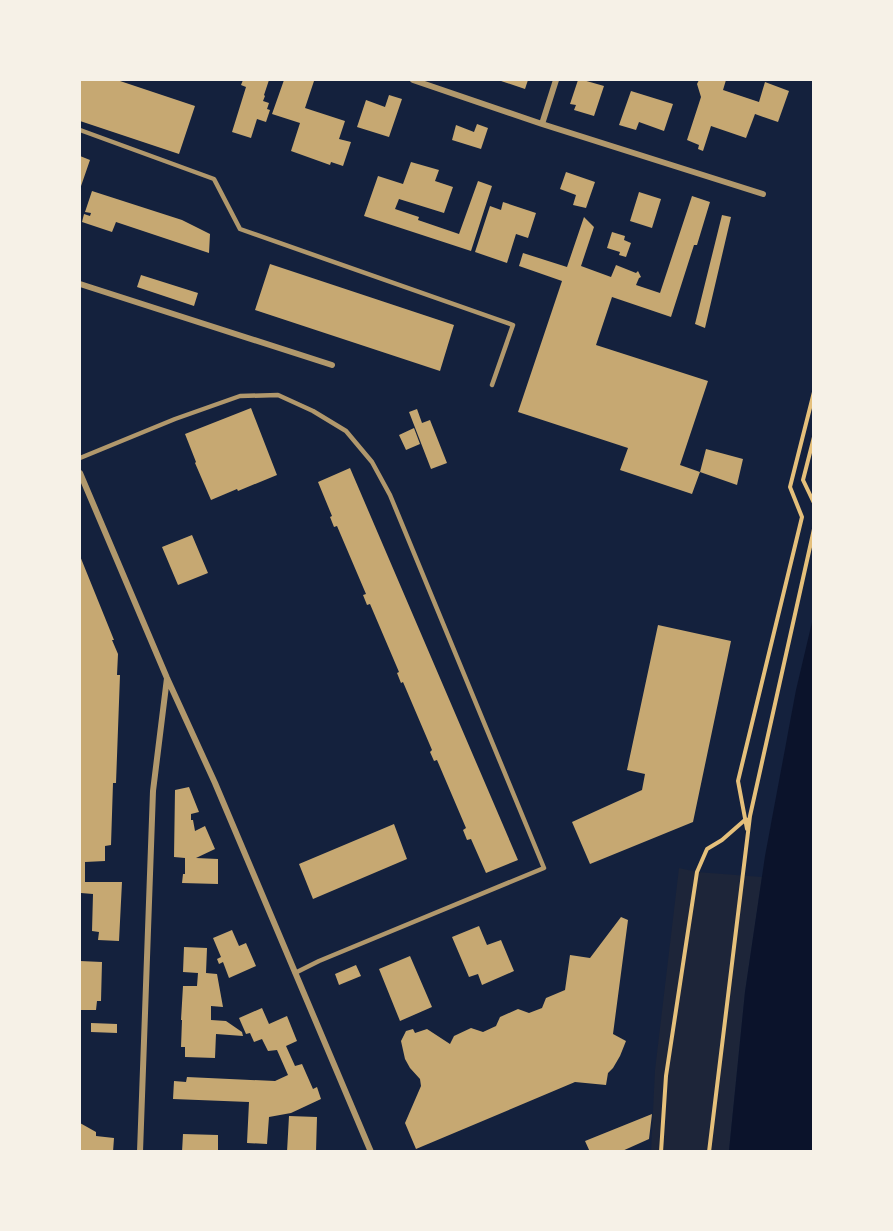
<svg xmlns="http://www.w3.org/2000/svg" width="893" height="1231" viewBox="0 0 893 1231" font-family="Jost,sans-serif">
<rect width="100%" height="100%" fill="#14213d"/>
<path fill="#1d2539" d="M679 868 697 872 762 877 745 992 729 1151 651 1152 655 1070Z"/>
<path fill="#0b132b" d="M813 618V1151H729L745 992 765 856 796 690Z"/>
<path fill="#c6a872" d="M80 80H117L195 106 179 154 80 121Z
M243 80H269L264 95 265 96 263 101 269 103 267 109 270 110 266 122 257 119 251 138 232 132 246 87 241 85Z
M284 80H308L314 81 305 108 345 121 339 139 351 142 343 166 331 162 330 165 291 151 300 123 272 114Z
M498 80H528L525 89Z
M578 80H583L604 86 594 116 574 110 576 105 570 104Z
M699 80H726L723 90 759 102 765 82 789 91 778 122 755 114 746 138 711 126 703 151 698 149 699 145 687 140 701 97 697 84Z
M631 91 673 104 664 131 639 122 636 130 619 125Z
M389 95 402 99 389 137 357 127 366 100 385 107Z
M477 124 488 128 481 149 452 140 456 125 474 132Z
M80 156 90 160 80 189Z
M411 162 439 170 435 181 453 187 444 213 399 199 395 209 419 217 418 220 459 234 478 181 492 186 471 251 364 216 378 176 403 184Z
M566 172 595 182 586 208 573 205 576 195 560 189Z
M92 191 182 220 210 234 209 253 116 222 112 232 82 222 84 214 90 216 91 213 85 212Z
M639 192 661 199 652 228 630 221Z
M692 196 710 202 697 245H694L671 317 612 297 596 345 708 381 680 465 700 472 692 494 620 470 628 448 518 412 562 281 519 266 523 253 567 267 584 217 594 227 581 266 611 277 616 265 636 273 638 271 641 277 639 278 636 285 660 293Z
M503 202 536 213 528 238 516 234 507 263 475 252 490 206 501 210Z
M722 215 731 217 705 328 695 324Z
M612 232 625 236 624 240 631 243 626 257 619 255 620 252 607 248Z
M270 264 454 325 440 371 255 310Z
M141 275 198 293 194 306 137 287Z
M251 408 277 475 238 491 237 489 211 500 195 463 196 462 185 434Z
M417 409 422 423 430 420 447 463 431 469 409 412Z
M414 428 420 444 406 450 399 435Z
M706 449 743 459 737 485 700 472Z
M350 468 518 860 486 873 471 839 467 840 463 830 466 828 437 760 434 761 430 752 432 750 403 682 401 683 397 673 399 672 370 604 367 605 363 595 366 594 337 526 334 527 330 517 332 516 318 482Z
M192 535 208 573 178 585 162 547Z
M80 556 114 640H112L118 654 117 675H120L116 783H113L111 845 105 846V861L85 862V882H122L119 941 98 940 99 932 92 931 93 894 81 893V890H80Z
M658 625 731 641 693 822 590 864 572 822 642 790 645 774 627 770Z
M189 787 199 812 191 814V820H193L195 831 205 826 215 849 196 858 218 859V884L182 883 183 874H185V858L174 857 175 790Z
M394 824 407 859 313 899 299 864Z
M621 917 628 920 613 1034 626 1041 620 1056 613 1068 608 1073 606 1085 575 1082 416 1149 405 1123 421 1086 420 1079 410 1068 405 1059 401 1041 406 1031 413 1029 415 1033 427 1029 450 1044 454 1036 471 1028 483 1032 496 1026 500 1017 518 1009 529 1013 542 1008 546 998 565 990 570 955 590 958Z
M479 926 487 945 501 940 514 971 482 985 478 974 469 977 452 937Z
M232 930 239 946 246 943 256 966 229 978 223 962 219 964 217 959 221 957 213 938Z
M184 947 207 948 206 973 217 974 223 1007 211 1006V1020L226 1021 242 1032 243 1036 216 1034 215 1058 185 1057V1047H181L182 1020H181L183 986H197L198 973 183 972Z
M410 956 432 1007 400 1021 379 969Z
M80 961 102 962 101 1001H97L96 1010H80Z
M356 965 361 976 339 985 335 974Z
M262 1008 269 1024 287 1016 297 1041 286 1046 295 1066 302 1064 313 1089 317 1087 321 1099 291 1113 269 1117 267 1144 247 1143 249 1102 173 1099 174 1081 186 1082 187 1077 275 1081 288 1075 277 1050 268 1051 262 1039 254 1042 250 1033 246 1034 239 1018Z
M91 1023 117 1024V1033L91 1032Z
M652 1114 649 1139 620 1152H590L585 1141Z
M289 1116 317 1117 316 1152H287Z
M80 1123 96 1132V1136L114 1138 113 1152H80Z
M183 1134 218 1135V1152H182Z"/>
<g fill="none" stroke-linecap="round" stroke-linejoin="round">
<path stroke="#e5c07b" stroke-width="4" d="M814 437 803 480 814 503
M747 829 738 781 802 517 790 487 814 392
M661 1152 666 1076 697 872 707 849 722 840 746 819
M709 1152 750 816 814 529"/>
<path stroke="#b1986c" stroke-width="4.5" d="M80 130 214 179 240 229 513 325 492 385
M80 458 175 419 240 396 278 395 313 411 346 431 372 462 390 495 544 868 319 961 295 973"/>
<path stroke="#b1986c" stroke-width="6" d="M413 80 542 124 763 194
M542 124 556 80
M80 284 332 365
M80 473 167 678 215 783 371 1152
M140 1152 153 791 167 678"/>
</g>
<rect width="893" height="1231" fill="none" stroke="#f6f1e7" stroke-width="162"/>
</svg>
